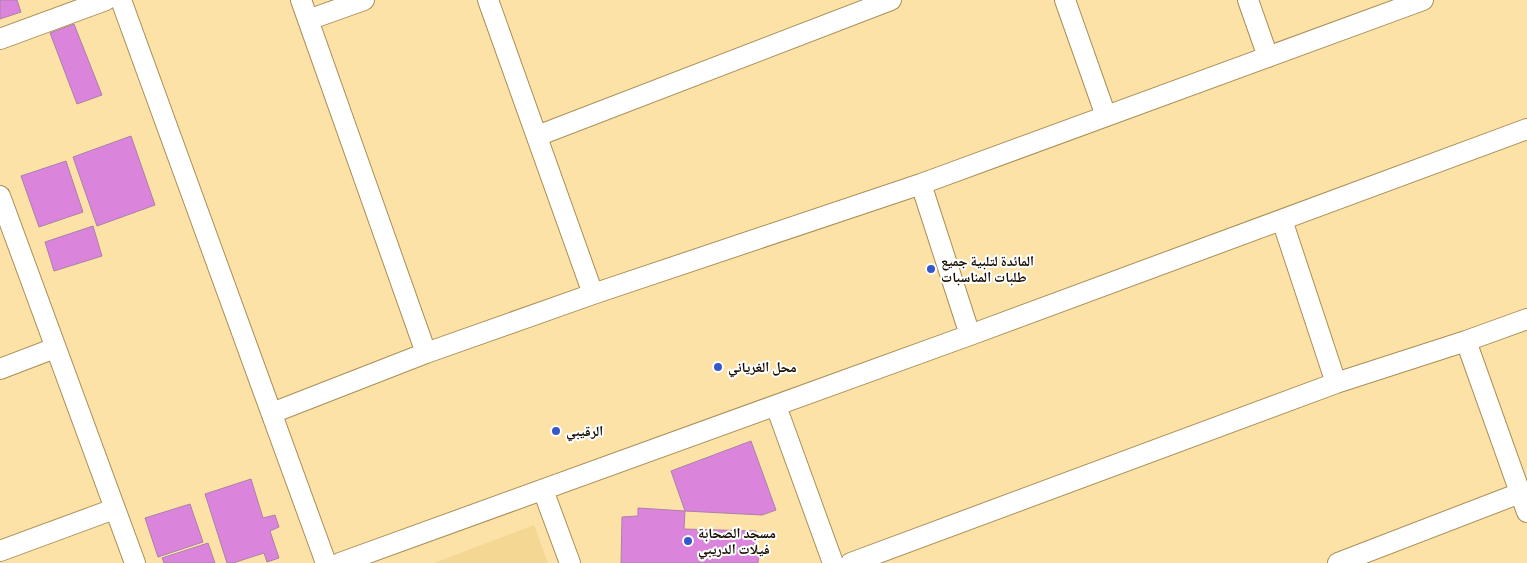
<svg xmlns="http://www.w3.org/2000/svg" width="1527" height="563" viewBox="0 0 1527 563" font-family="Poppins,'Noto Naskh Arabic',sans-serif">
<rect width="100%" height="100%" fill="#fde2a8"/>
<path fill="#f5d794" d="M534 525 548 563H434Z"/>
<path fill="#da85db" stroke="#ab80ab" d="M0 0H17L21 12 0 19Z
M74 24 102 95 77 104 50 33Z
M131 136 155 205 97 226 73 157Z
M66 161 83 212 39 227 21 176Z
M93 226 102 256 54 271 45 242Z
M751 441 776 510 762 515 685 511 671 471Z
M251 479 263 518 275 515 279 527 270 531 279 558 267 562 264 553 233 563H227L205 494Z
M190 504 203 542 158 557 145 518Z
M638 508 685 511 684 529 756 531 755 551 759 552 758 563H621L622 517 638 516Z
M208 543 215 563H164L162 558Z"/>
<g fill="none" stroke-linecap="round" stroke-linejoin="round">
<g stroke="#a88f57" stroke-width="22">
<path id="street" d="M121 0 326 563
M301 0 426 353
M488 0 593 294
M1065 0 1106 116
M1248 0 1268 57
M308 20 364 0
M0 39 106 0
M537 136 891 0
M921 184 970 335
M0 196 135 563
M1282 220 1336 383
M1466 341 1527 512
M0 369 55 348
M776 406 833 563
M272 413 426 353 593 294 921 184 1423 0
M543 490 570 563
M0 551 114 509
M340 563 970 335 1527 129
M851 563 1336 383 1466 341 1527 319
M1338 563 1520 493"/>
</g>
<use href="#street" stroke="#fff" stroke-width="20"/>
</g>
<g fill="#3458c9" stroke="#fff" stroke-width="2">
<circle cx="931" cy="269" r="5"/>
<circle cx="718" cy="367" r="5"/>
<circle cx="556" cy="431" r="5"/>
<circle cx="688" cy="541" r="5"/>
</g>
<g text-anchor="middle" stroke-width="4" stroke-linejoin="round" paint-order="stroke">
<g font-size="14" font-weight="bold" fill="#190f00" stroke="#fff" text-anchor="start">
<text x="941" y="266">المائدة لتلبية جميع<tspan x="941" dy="16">طلبات المناسبات</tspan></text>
<text x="728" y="372">محل الغرياني</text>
<text x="566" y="436">الرقيبي</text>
<text x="698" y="538">مسجد الصحابة<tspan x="698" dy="16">فيلات الدريبي</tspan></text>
</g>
</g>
</svg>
